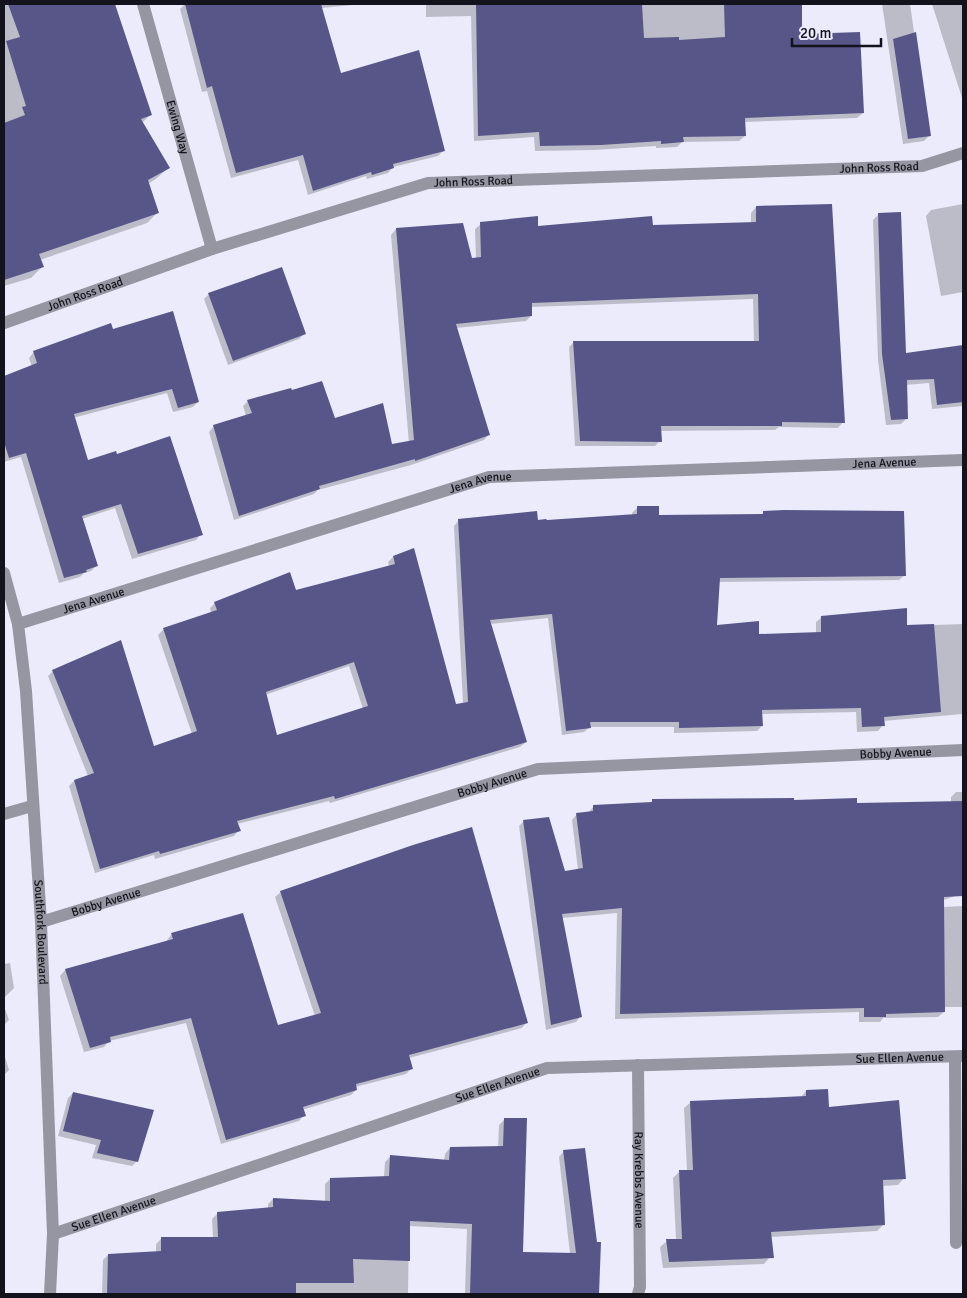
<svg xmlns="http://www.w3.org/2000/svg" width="967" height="1298" viewBox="0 0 967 1298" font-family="Signika,sans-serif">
<rect width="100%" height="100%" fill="#ebebfc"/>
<path fill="#0003" fill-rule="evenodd" d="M4 4H113L150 115 142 123 168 168 157 178 148 184 158 212 147 223 40 260 42 267 31 278 4 286Z
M185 4H364L321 8 340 74 443 151 438 156 393 167 388 173 367 179 366 176 308 195 298 160 231 178 207 91 202 92 180 9Z
M426 4H801V35L863 113 857 118 744 122 745 136 739 141 682 142 677 147 656 148V146L594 150 535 151 534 137 474 141 471 16 426 17Z
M882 4H910L929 136 924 141 903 144Z
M932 4H963V101Z
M963 204V292L941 296 926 216 931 210Z
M756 207 843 422 838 428 779 427 775 430 660 431V441L655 446H575L569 347 574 342H754L753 299 531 307V316L526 321 456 328 489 434 484 440 411 465 318 490 314 494 234 520 209 432 214 426 246 416 243 406 248 401 334 419 391 445 409 443 391 235 396 229 462 224 471 259H476L475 229 481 224 537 227 751 224V213Z
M878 215 904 354 963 346V406L932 409 929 383 905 385 907 418 901 424 886 425 878 360 873 220Z
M209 294 304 334 299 339 228 365 204 299Z
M112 331 198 402 193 407 173 412 167 393 73 418 87 462 201 534 196 540 132 559 115 508 82 519 96 566 91 571 84 573 80 577 59 583 21 457 4 462V377L32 367 29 358 34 352Z
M637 508 658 516 761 515 764 512 905 575 899 580 718 582 716 626 758 635 816 633V622L822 617 906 626 963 624V714L883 721V725L878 731 857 732 856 712 761 714 762 726 757 731 674 733V727H590L584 732 562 735 548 618 490 624 526 742 520 747 330 803 329 801 237 824 239 830 234 836 155 859 154 855 95 873 69 786 74 781 88 776 48 676 53 671 153 748 192 734 158 635 163 630 211 613 210 608 215 603 295 591 389 567 388 562 393 557 455 706 463 704 454 526 459 520 537 521 632 516V513ZM349 666 363 709 276 737 265 695Z
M956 792H963V893L922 908 963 906V1007H944V1012L938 1017 883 1018 880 1022H859V1012L615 1019 617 913 562 918 581 1016 576 1022 546 1030 519 826 524 821 565 873 578 870 572 820 577 814 588 813 594 806 650 803 653 800 793 801 856 804 951 802V797Z
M281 892 527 1022 522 1028 409 1058 412 1068 406 1074 355 1087 356 1090 351 1095 302 1110 304 1115 299 1121 221 1144 186 1023 109 1041 104 1047 84 1052 60 976 65 970 167 942V940L172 934 277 1027 315 1016 275 897Z
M10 963 14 988 4 998V964Z
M4 1006 9 1020 4 1025Z
M4 1054 9 1070 4 1075Z
M806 1091 904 1178 898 1185 882 1186 883 1225 877 1231 770 1237V1257L764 1264 663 1268 660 1247 667 1241 676 1240 673 1178 680 1171H687L684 1108 691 1102 800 1098Z
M73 1093 137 1161 132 1166 92 1158 96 1145 58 1136 68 1098Z
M504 1120 522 1253 570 1254 559 1157 564 1151 596 1243H599L597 1294H465L467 1229 409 1226 408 1294H102L103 1260 108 1255 156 1253V1244L161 1239H213L212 1219 217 1214 268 1208V1204L273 1199 325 1202V1184L330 1179 384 1177 385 1162 390 1157 444 1161 445 1154 450 1148 498 1147 499 1125Z"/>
<path fill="#585688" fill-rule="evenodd" d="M8 4H115L152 115 141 119 170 168 148 180 159 213 39 254 44 267 4 280V123L25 115 22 107 26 106 6 41 20 37Z
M185 4H321L341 73 419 50 445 151 393 164 394 168 372 175 371 172 313 191 303 155 236 173 212 86 207 88Z
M476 4H642L644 38 679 37V40L725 37 724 4H802V34L860 32 864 113 745 118 746 136 683 137 684 142 661 144V141L601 145 540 146 539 132 478 136Z
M916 32 931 136 908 139 893 39Z
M832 204 845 423 782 422V426H661L662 442 580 441 573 341H759L758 294 532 303V316L456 324 490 435 415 461V459L319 486 320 489 239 516 213 425 252 413 247 400 291 388 292 390 322 381 335 418 383 403 392 444 414 440 396 228 463 223 472 258 481 257 480 222 538 216V226L652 216 653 225 756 222V206Z
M901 212 906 353 963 345V402L937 405 934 379 907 380 908 419 891 420 882 354 878 213Z
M282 267 306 334 233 361 208 293Z
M173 311 199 402 178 408 172 389 74 414 88 460 116 451 117 454 170 436 203 535 138 554 121 504 82 516 98 566 86 570 87 572 64 578 26 453 9 458 4 442V376L37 363 33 351 111 323 113 329Z
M637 506H659V515L763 514V511L784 510 904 511 906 576 720 578 717 625 759 621V634L821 632V616L907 608V625L934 624 941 712 884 717 885 726 862 727 861 708 762 710 763 726 679 728V722H590L591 728 566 731 552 614 490 620 527 742 335 799 334 796 237 821 241 831 160 854 159 851 100 869 74 780 94 773 52 670 121 640 154 746 197 731 163 628 217 610 214 602 290 572 296 590 395 564 393 556 414 548 456 704 468 702 458 519 537 511 538 520 546 519 547 520 637 514ZM354 662 368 706 277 735 266 692Z
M794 798V800L857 798V803L963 801V896L944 897 945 1012 886 1014V1017H864V1008L620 1014 622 908 562 914 582 1017 551 1025 523 820 549 817 565 871 583 868 576 813 593 811V805L652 802V799Z
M472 827 528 1023 409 1055 413 1069 356 1084 357 1090 303 1107 306 1116 226 1140 191 1018 110 1037 111 1042 90 1048 65 969 173 939 171 933 243 913 278 1025 321 1013 280 891 413 845Z
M828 1089 829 1107 899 1100 906 1179 883 1180 885 1225 771 1232 774 1258 669 1262 666 1239H682L679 1170H693L690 1101 806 1096V1090Z
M73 1092 154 1110 138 1162 97 1153 101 1140 63 1131Z
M504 1118H527L523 1252 576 1253 563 1150 585 1148 597 1242H601L599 1294H470L472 1224 410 1221V1261L353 1259 354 1283H296V1294H107L108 1254 161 1251V1237H218L217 1212 273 1207V1198L330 1201V1178L389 1176 390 1155 449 1160 450 1147 503 1146Z"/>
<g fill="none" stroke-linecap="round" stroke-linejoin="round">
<g stroke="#9596a1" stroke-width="12">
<path id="s1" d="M143 4 212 249"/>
<path id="s2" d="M4 323 212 249 428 183 922 166 963 153"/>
<path id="s3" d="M4 573 18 624 26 691 41 922 53 1234 50 1294"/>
<path id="s4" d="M18 624 489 477 963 460"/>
<path d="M4 814 32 806"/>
<path id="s5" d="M41 922 538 769 963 750"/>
<path d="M955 1057 956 1243"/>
<path id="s6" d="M638 1065 640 1287 638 1294"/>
<path id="s7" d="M53 1234 547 1068 963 1056"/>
</g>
</g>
<g text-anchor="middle" stroke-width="5" stroke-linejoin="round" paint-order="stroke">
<g font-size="12" fill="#13131d" stroke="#ebebfc">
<text dy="4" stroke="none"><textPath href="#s1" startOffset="128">Ewing Way</textPath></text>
<text dy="4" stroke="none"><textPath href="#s2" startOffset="898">John Ross Road</textPath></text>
<text dy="4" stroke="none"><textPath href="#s2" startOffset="492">John Ross Road</textPath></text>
<text dy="4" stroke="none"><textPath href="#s2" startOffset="86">John Ross Road</textPath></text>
<text dy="4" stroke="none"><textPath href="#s4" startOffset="889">Jena Avenue</textPath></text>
<text dy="4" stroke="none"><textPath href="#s4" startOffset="484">Jena Avenue</textPath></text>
<text dy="4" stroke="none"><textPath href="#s4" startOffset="79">Jena Avenue</textPath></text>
<text dy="4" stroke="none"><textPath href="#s5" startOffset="878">Bobby Avenue</textPath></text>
<text dy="4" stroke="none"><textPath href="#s5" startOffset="472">Bobby Avenue</textPath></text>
<text dy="4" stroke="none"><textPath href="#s5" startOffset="68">Bobby Avenue</textPath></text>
<text dy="4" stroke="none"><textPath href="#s3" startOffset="362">Southfork Boulevard</textPath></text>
<text dy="4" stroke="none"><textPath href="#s7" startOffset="874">Sue Ellen Avenue</textPath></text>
<text dy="4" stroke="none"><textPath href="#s7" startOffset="469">Sue Ellen Avenue</textPath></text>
<text dy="4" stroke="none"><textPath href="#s6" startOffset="115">Ray Krebbs Avenue</textPath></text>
<text dy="4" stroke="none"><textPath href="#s7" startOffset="64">Sue Ellen Avenue</textPath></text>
</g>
</g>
<rect width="967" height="1298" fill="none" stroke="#13131d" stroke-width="10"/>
<path d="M792 38v8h89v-8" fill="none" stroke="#13131d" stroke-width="2.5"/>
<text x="800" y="38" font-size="15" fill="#13131d" stroke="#ebebfc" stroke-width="4" paint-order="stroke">20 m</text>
</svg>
